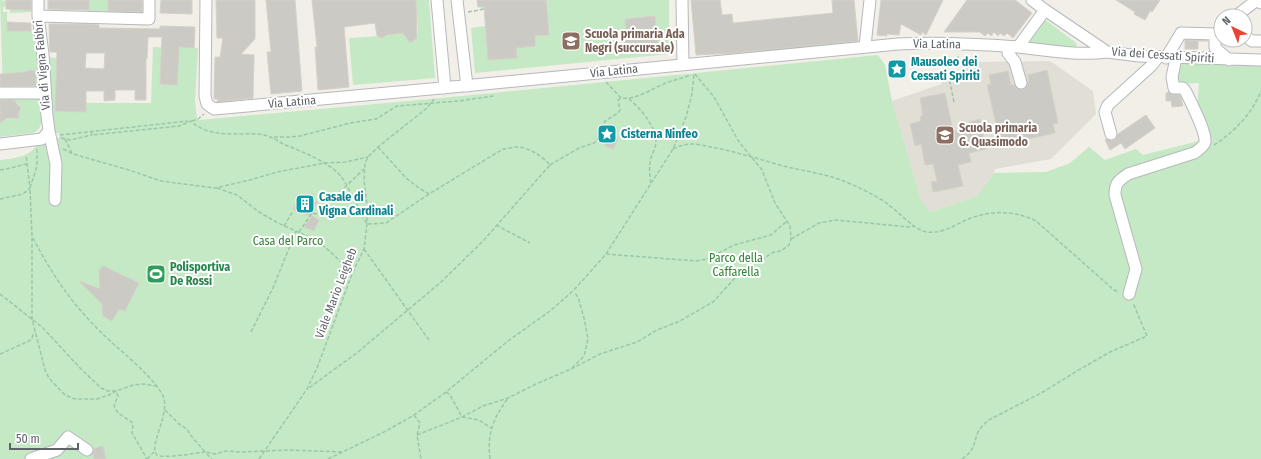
<svg xmlns="http://www.w3.org/2000/svg" width="1261" height="459" viewBox="0 0 1261 459" font-family="'Fira Sans Condensed',sans-serif">
<rect width="100%" height="100%" fill="#f1efe8"/>
<path fill="#e1ded6" d="M1050 61 1093 91 1096 114 1051 159 995 169 994 173 977 196 930 212 921 200 892 101 941 84 945 77 954 75 973 62Z"/>
<path fill="#c5e8c5" fill-rule="evenodd" d="M0 0 31 5V12L10 13V6L3 7V12H7V31H31L38 33 41 90H36V71L30 70 26 72 11 73 12 90H3Z
M89 0H108V12L89 11Z
M416 0H429L435 78 353 85 349 38 379 36 381 38 385 35 404 33 405 37 409 42C414 42 417 40 418 35Z
M546 0H669V54L475 73 471 28 485 26 488 60 516 58 513 19 524 37 548 35ZM655 16 658 44 655 45V51L643 52 642 44 625 46 626 33 625 19Z
M1044 19 1075 42 1077 45 1075 49 1028 44V41Z
M153 47 198 48 195 101 197 119 199 120 431 99 878 55 885 65 892 101 921 200 930 212 977 196 994 173 1046 172 1070 163 1089 147 1105 160 1136 149 1143 155 1207 139 1197 110 1199 83 1178 84 1176 77 1181 63 1261 64V459H0V160C16 158 32 157 39 141L59 138V133L54 134 52 116 48 57 57 58 55 111 85 112 86 103H151Z
M0 97 41 98C42 110 46 127 33 133L0 137V121L14 117 16 119 21 107 15 101H0Z"/>
<path fill="#cccac5" stroke="#d6d1c6" fill-rule="evenodd" d="M6 0H31V10L6 9Z
M48 0H89V10L48 9Z
M108 0H142V12L108 11Z
M161 0H192V14L160 13Z
M216 0H255V39L241 54 254 55 253 98 217 102 218 99H214L215 57H220L223 38H217Z
M266 0H295L302 91 271 94 267 52H271Z
M312 0H416L417 38 412 42H409L403 33 386 35 382 38 377 36 375 23 344 27 349 87 318 90 315 47H317Z
M477 0H546L549 35 535 36V46L516 48 517 58 488 60 484 7H478Z
M691 0H720L722 15 732 14 733 23 833 13 832 0H854L858 41 734 53 696 55Z
M881 0H943L926 35 922 32 921 35 901 24 899 35 887 34V36L877 35Z
M967 0H1015L1032 13 1013 38 1007 33 1004 36 1000 33 998 36 994 32 991 36 988 33 985 36 980 32H944Z
M1116 0H1160L1152 12 1150 11 1145 20 1134 14 1135 12Z
M655 16 658 44 655 45 656 51 642 52V44L624 46 623 33H626L625 19Z
M7 22 31 23V31H7Z
M49 24H88L99 25V28L160 29V26L195 27 194 48 179 47 177 85 160 84 162 37H148L147 59H146V100H135V90H115V100L104 101V91H86V112L55 111 57 52H50ZM86 53H105L104 69 85 68Z
M1185 40 1208 41H1198V49H1185Z
M30 70 36 71V86H0V74L26 72Z
M1047 70 1058 123 1053 124 1055 133 1001 145 987 85 991 84 989 75 1008 71 1011 85H1014L1016 88 1023 90 1026 88 1028 82 1029 81 1028 75Z
M1169 92 1171 94 1180 95 1183 106 1172 107 1171 101H1166V93Z
M945 93 953 131 971 128 969 122 980 119 986 149 969 153 971 162 958 165 963 186 933 192 931 182 937 181 933 164 925 165 921 144 915 146 910 124 921 121 920 116H923L920 98Z
M0 100H13L16 102V103L21 108 18 113 19 118H7L0 123Z
M1146 115 1155 128 1125 149 1121 143 1110 150 1105 140 1106 139 1112 141 1116 139 1118 134Z
M609 135 618 138 614 149 605 146Z
M299 195 317 202 311 217 293 209Z
M312 216 319 220 314 231 304 227Z
M103 266 139 283 125 311 119 309 112 321 103 316 102 304 79 281 100 289 99 270Z
M103 446 106 459H94L93 453 94 450H95V448Z"/>
<g fill="none" stroke-linecap="round" stroke-linejoin="round">
<g stroke="#b5b8bc" stroke-width="13">
<path id="minor" d="M38 0V16L43 54 47 116 49 131 56 164 55 200
M206 0 205 96 207 104 214 109 474 85 898 44C938 42 978 44 1018 47 1048 50 1077 56 1107 52
M437 0 445 88
M457 0 467 86
M682 0 683 64
M1032 0 1045 10 1107 52 1139 56 1261 60
M38 16 149 19V0
M1236 16 1257 0 1261 3
M1221 30 1215 34V48L1229 60
M1245 36 1252 41H1261
M865 46 870 0
M1010 47 1008 53 1015 62 1021 83
M1018 47 1045 10
M1166 58 1181 33 1215 34
M0 93H45
M1111 134 1105 112 1108 105 1151 66 1158 57
M0 144 42 139 49 131
M1129 294 1136 269 1115 195C1115 183 1118 181 1128 174L1194 153C1198 150 1204 147 1205 142 1206 131 1191 103 1186 92L1183 88H1174L1172 77 1176 58
M31 459 57 450 68 437 87 450"/>
</g>
<path stroke="#9cc7a9" stroke-width="1.5" stroke-dasharray="4 2" stroke-linecap="butt" d="M468 12 484 9
M606 82 621 98C637 100 651 89 666 83 674 80 683 78 691 75
M629 99C640 108 655 125 656 141 656 148 651 155 650 162 649 170 650 177 651 184
M954 102 947 68 958 60V54
M192 121 198 119 204 114
M91 131 92 135 179 126 191 121C209 138 234 133 257 134 273 135 275 141 288 146 305 153 323 160 337 172 346 180 360 212 367 224L386 223 429 194 503 149C507 149 512 147 516 147 529 147 542 156 550 165L484 240 441 282 358 352 309 388
M60 135 188 121
M274 137H290L300 136 350 123 376 119 397 106 458 101 494 96
M61 138 70 140 92 135
M65 139 72 153
M1214 145C1234 132 1252 114 1261 91
M378 147 406 178 419 188 429 194
M37 149V166L30 188 32 236V319L45 370 49 378 60 390 65 395 75 399H97L109 395 116 391 133 385 144 384 157 386
M63 149 73 154 129 170 161 181 215 188 250 180 277 172 325 163 345 162 368 157
M673 149C679 146 686 144 693 144 699 144 705 146 711 147 732 151 752 157 773 163 788 168 804 170 820 174 841 178 863 189 882 200 895 208 910 226 923 231 938 236 953 226 966 220 989 210 1014 210 1036 221L1114 290 1119 292
M550 165 579 148 594 143 597 140 605 121 618 113 620 110 618 100 621 98
M0 170 6 169 27 164
M217 188 237 195 259 212 278 223 318 241 336 257 352 274
M0 199 23 194 30 188 26 155
M496 225 530 243
M284 226 293 211
M299 232 312 213 317 214 364 169
M33 238C49 269 69 300 94 325 114 347 144 367 161 392 174 410 147 446 157 455 163 459 196 453 205 452L212 459
M791 239 819 223 836 220 909 227 914 226
M364 249 429 340
M606 254 696 261 707 259 734 245 771 235 787 221
M0 294 43 328 81 369 101 388 108 391H116L118 396 114 406 118 413 133 423 132 433 147 459
M251 332 273 288 296 231
M0 354 29 341 32 338 34 332
M572 368 584 356 588 339 584 318 578 297 574 292
M446 392 450 395 462 417 479 420 491 428
M165 410 179 424 187 429 192 437 205 452 215 454 226 451 241 452 290 450 342 452
M414 415 420 423 417 435 421 459
M417 435 462 417 483 406 508 398 536 384 571 369 600 354 637 342 657 330 680 321 713 302 735 278 749 267 774 252 781 251 789 245 791 239 790 226 775 203 762 170 739 142 714 97 694 73
M147 459 155 451
M259 459 307 389 317 368 352 274 364 249 367 224V205L364 180 365 163 368 157 378 147 427 108 434 99
M328 459 386 431 414 415 446 392 508 341 550 311 573 291 606 254 673 149 686 117 692 94 694 74
M490 459C487 433 493 419 508 398
M962 459C975 450 973 445 978 432 981 427 985 423 989 420L1043 392 1077 371 1110 352 1147 336 1133 303"/>
<use href="#minor" stroke="#fff" stroke-width="11"/>
</g>
<defs>
<g id="school-square" transform="scale(1)"><rect x="-9" y="-9" width="18" height="18" rx="4" fill="#8d6e63" stroke="#fff"/><path d="M0-5L7-2L0 1L-7-2ZM-4 1L0 2.5L4 1V4Q0 6-4 4Z" fill="#fff"/></g>
<g id="sight-square" transform="scale(1)"><rect x="-9" y="-9" width="18" height="18" rx="4" fill="#0f9aa8" stroke="#fff"/><path d="M0-6L1.8-2.2L6-1.7L2.9 1.2L3.7 5.4L0 3.3L-3.7 5.4L-2.9 1.2L-6-1.7L-1.8-2.2Z" fill="#fff"/></g>
<g id="building-square" transform="scale(1)"><rect x="-9" y="-9" width="18" height="18" rx="4" fill="#0f9aa8" stroke="#fff"/><path d="M-4-6H4V6H1V3H-1V6H-4ZM-2.5-4.3h1.7v1.8h-1.7ZM.8-4.3h1.7v1.8H.8ZM-2.5-1h1.7V.8h-1.7ZM.8-1h1.7V.8H.8Z" fill="#fff"/></g>
<g id="stadium-square" transform="scale(1)"><rect x="-9" y="-9" width="18" height="18" rx="4" fill="#2e9e5b" stroke="#fff"/><path d="M0-5a6.5 5 0 1 0 0 10a6.5 5 0 1 0 0-10ZM-3.5-1.8h7v3.6h-7Z" fill="#fff"/></g>
</defs>
<g fill-rule="evenodd">
<use href="#school-square" x="571" y="41"/>
<use href="#sight-square" x="897" y="69"/>
<use href="#sight-square" x="607" y="134"/>
<use href="#school-square" x="945" y="135"/>
<use href="#building-square" x="305" y="204"/>
<use href="#stadium-square" x="156" y="274"/>
</g>
<g text-anchor="middle" stroke-width="4" stroke-linejoin="round" paint-order="stroke">
<g font-size="12" font-weight="bold" fill="#785e54" stroke="#fff" text-anchor="start">
<text x="585" y="38">Scuola primaria Ada<tspan x="585" dy="14">Negri (succursale)</tspan></text>
<text x="959" y="132">Scuola primaria<tspan x="959" dy="14">G. Quasimodo</tspan></text>
</g>
<g font-size="12" fill="#5f6368" stroke="#fff">
<text transform="translate(937 44) rotate(1)" y="4">Via Latina</text>
<text transform="translate(1163 55) rotate(4)" y="4">Via dei Cessati Spiriti</text>
<text transform="translate(42 65) rotate(-95)" y="4">Via di Vigna Fabbri</text>
<text transform="translate(614 71) rotate(-6)" y="4">Via Latina</text>
<text transform="translate(292 102) rotate(-5)" y="4">Via Latina</text>
<text transform="translate(336 293) rotate(-69)" y="4">Viale Mario Leigheb</text>
</g>
<g font-size="12" font-weight="bold" fill="#0d838f" stroke="#fff" text-anchor="start">
<text x="911" y="66">Mausoleo dei<tspan x="911" dy="14">Cessati Spiriti</tspan></text>
<text x="621" y="138">Cisterna Ninfeo</text>
<text x="319" y="201">Casale di<tspan x="319" dy="14">Vigna Cardinali</tspan></text>
</g>
<g font-size="12" fill="#348238" stroke="#fff">
<text x="288" y="245">Casa del Parco</text>
<text x="736" y="262">Parco della<tspan x="736" dy="14">Caffarella</tspan></text>
</g>
<g font-size="12" font-weight="bold" fill="#27864d" stroke="#fff" text-anchor="start">
<text x="170" y="271">Polisportiva<tspan x="170" dy="14">De Rossi</tspan></text>
</g>
</g>
<g transform="translate(1233 28) rotate(317)"><circle r="19" fill="#ffffff" stroke="#bfc1c3"/>
<path d="M0-3L7 15L0 10L-7 15Z" fill="#ea4335"/>
<text y="-6" font-size="11" font-weight="bold" text-anchor="middle" fill="#5f6368">N</text>
</g>
<path d="M10 443v6h68v-6" fill="none" stroke="#5f6368" stroke-width="2"/>
<text x="16" y="443" font-size="12" fill="#5f6368" stroke="#ffffff" stroke-width="3" paint-order="stroke">50 m</text>
</svg>
